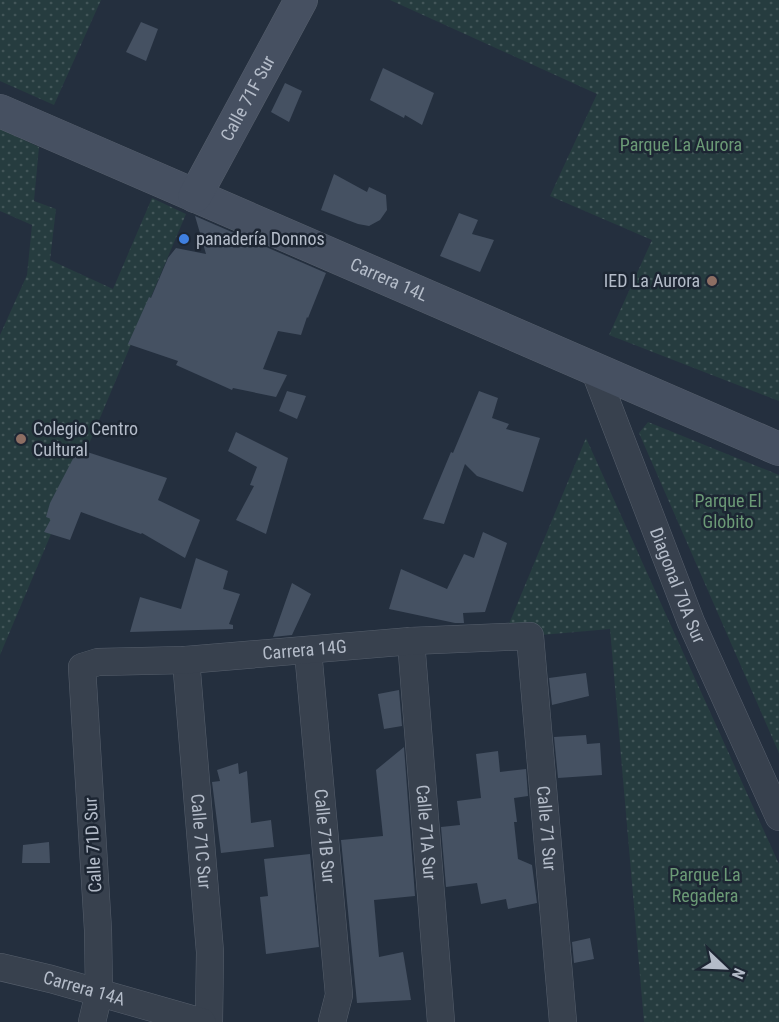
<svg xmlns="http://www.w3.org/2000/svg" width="779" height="1022" viewBox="0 0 779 1022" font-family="'Roboto Condensed',sans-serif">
<defs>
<pattern id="park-dots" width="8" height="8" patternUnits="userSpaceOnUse" patternTransform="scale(1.5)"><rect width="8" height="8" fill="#263c3f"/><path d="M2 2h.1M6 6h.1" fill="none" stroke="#435659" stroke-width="1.8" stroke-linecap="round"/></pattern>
</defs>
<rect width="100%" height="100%" fill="#242f3e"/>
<path fill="url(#park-dots)" d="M0 0H101L54 105 0 81Z
M390 0H779V401L609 335 652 240 550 196 597 94Z
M0 129 39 147 34 201 56 209 50 260 113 289 152 198 186 214 0 655V335L27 275 32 225 0 211Z
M648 422 779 475V753L639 433Z
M586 438 779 864V1022H644L610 629 530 636H504Z"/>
<path fill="#455162" d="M141 22 158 29 146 61 126 52Z
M383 68 434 93 422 125 405 115 404 118 370 100Z
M285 83 302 91 289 122 271 112Z
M334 174 367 192 369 187 386 195 387 210 380 220 369 226 358 224 321 210Z
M459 213 478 220 472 234 494 240 480 272 440 256Z
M195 216 326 273 308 318 307 317 301 335 278 331 263 369 287 375 276 397 233 388 232 390 176 365 178 361 128 344 149 297 151 298 168 258 176 248 206 254Z
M287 391 306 396 297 419 279 411Z
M479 391 498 398 492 418 509 424 506 429 540 438 523 492 477 476 465 464 444 524 423 519 451 452 453 453Z
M236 432 288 458 266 534 236 520 254 486 250 485 257 467 228 451Z
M78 449 167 478 158 500 200 520 185 558 142 533 141 534 81 512 70 540 44 532 51 519 46 517 50 503Z
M483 532 507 543 485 612 463 613 464 623H455L389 609 401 569 447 589 464 554 474 558Z
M196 558 228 571 223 589 240 594 229 624 233 625V629L130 632 140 597 181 609Z
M292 583 311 594 292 635 273 637Z
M586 673 589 696 552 705 549 678Z
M399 690 402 726 384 729 378 694Z
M586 735 587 744 600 743 602 775 558 778 554 737Z
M404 747 415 896 374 900 379 957 403 952 411 1000 357 1003 341 840 383 836 376 770Z
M498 751 500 772 526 769 528 796 514 798 517 822H514L518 859 532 865 537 903 508 909 506 899 481 904 477 883 446 887 441 827 460 825 457 801 481 798 476 754Z
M238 763 239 774 247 771 251 823 271 820 274 847 221 853 212 782 220 781 217 770Z
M49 842 50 863H22L23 845Z
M310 854 319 947 266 954 260 897 268 896 264 859Z
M590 938 594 959 574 963 572 942Z"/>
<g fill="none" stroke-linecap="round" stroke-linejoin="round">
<g stroke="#565f6c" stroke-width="28">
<g id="street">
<path id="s1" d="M594 369 691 622 779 817"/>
<path id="s2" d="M411 641 441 1022"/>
<path id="s3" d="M308 651 339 995 332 1022"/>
<path id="s4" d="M186 660 210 952 209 1022"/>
<path id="s5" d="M0 967 51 979 202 1022"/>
<path id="s6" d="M92 1022 99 993 98 930 82 667 98 662 186 660 411 641 530 636 563 1022"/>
</g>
</g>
<g stroke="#565f6c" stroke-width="34">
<g id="secondary">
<path id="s7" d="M0 111 779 449"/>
<path id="s8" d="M195 196 301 0"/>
</g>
</g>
<use href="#street" stroke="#38414e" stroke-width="27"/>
<use href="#secondary" stroke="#465061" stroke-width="33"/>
</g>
<circle fill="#3f7fe0" stroke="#1d2633" stroke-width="2" cx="184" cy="239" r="6"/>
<g fill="#8d6e63" stroke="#1d2633" stroke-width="2">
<circle cx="712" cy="281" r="6"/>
<circle cx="21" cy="439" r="6"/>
</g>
<g text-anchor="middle" stroke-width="5" stroke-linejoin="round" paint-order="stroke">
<g font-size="18" fill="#b4bcc9" stroke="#1d2633">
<text dy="6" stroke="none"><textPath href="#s8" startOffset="111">Calle 71F Sur</textPath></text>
<text dy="6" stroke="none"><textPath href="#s7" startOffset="424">Carrera 14L</textPath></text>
<text dy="6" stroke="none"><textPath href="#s1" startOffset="232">Diagonal 70A Sur</textPath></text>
<text dy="6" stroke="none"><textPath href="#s6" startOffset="580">Carrera 14G</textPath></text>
<text dy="6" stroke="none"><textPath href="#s6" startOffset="999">Calle 71 Sur</textPath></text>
<text dy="6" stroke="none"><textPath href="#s2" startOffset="192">Calle 71A Sur</textPath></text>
<text dy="6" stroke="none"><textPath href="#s3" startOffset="186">Calle 71B Sur</textPath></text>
<text dy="6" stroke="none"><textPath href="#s4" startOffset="182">Calle 71C Sur</textPath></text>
<text transform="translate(93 845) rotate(-93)" y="6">Calle 71D Sur</text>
<text dy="6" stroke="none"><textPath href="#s5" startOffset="87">Carrera 14A</textPath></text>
</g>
<g font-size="18" fill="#6b9a76" stroke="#1d2633">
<text x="681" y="151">Parque La Aurora</text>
<text x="728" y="507">Parque El<tspan x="728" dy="21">Globito</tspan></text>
<text x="705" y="881">Parque La<tspan x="705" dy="21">Regadera</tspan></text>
</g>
<g font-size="18" fill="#b4bcc9" stroke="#1d2633" text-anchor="start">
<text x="196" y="245">panadería Donnos</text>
<text x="700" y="287" text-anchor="end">IED La Aurora</text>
<text x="33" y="435">Colegio Centro<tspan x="33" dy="21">Cultural</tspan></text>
</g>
</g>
<g transform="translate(725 968) rotate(113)" stroke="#1d2633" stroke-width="4.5" paint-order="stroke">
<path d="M0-4.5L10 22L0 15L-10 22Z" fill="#b4bcc9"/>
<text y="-9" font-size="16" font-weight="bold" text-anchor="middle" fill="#b4bcc9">N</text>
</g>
</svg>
